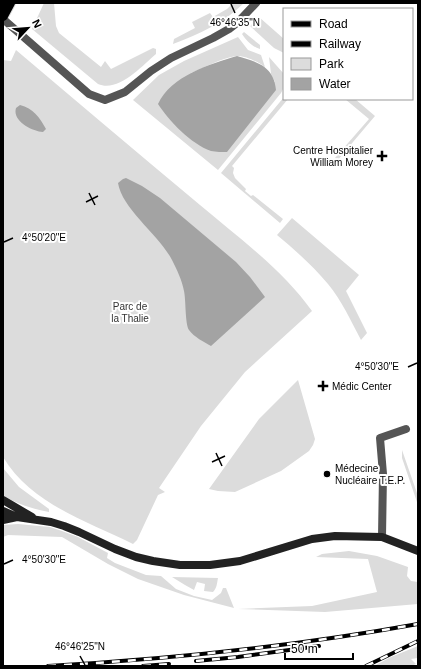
<svg xmlns="http://www.w3.org/2000/svg" width="421" height="669" viewBox="0 0 421 669" font-family="Arial,sans-serif">
<rect width="100%" height="100%" fill="#fff"/>
<path fill="#dcdcdc" d="M44 3H54L56 26 59 33 101 67 105 61 111 69 153 48 156 49V54C142 66 118 93 98 84L32 29Z
M233 3H244C224 23 199 34 173 44L174 39 195 28 192 22 210 13 213 17 227 9Z
M259 17 284 39V53L274 48 250 26Z
M244 32 260 45V49C251 46 247 41 242 34Z
M238 37 248 50 261 55 265 67C259 62 244 55 236 56 220 59 205 67 191 73L275 82 271 74 269 57 284 74V87L281 93 218 170 133 100 159 75 184 61Z
M16 50C77 102 138 153 200 205 239 238 282 269 312 311L245 372 201 426 159 488 165 492 158 495 137 540 133 544C87 521 31 504 3 457V60L11 61Z
M284 97V99H288L232 166 234 168 233 173 235 178 246 189 245 191 251 196 253 195 283 219 280 223 221 173Z
M345 99H355L375 116 331 168 328 166 369 119Z
M292 218 359 275 346 291 367 333 361 340C351 321 342 301 328 284 313 266 295 250 277 235Z
M298 380 315 439 313 445 309 451 281 471 235 492 218 491 209 489 259 419Z
M402 450 418 496V505L402 458Z
M3 468 19 487 49 509V512C33 509 16 504 3 495Z
M18 524 50 527 62 531 78 537 108 553 107 558 115 563 146 575 161 576 176 589 194 596 212 600 221 593 223 588H226L234 608 184 595 138 579 108 564 62 537 8 535 3 537V525Z
M349 551 377 556 408 567 407 576 411 581 418 582V604L325 612 238 609 312 606 377 592 368 559 316 557 322 554Z
M172 577 218 578C217 583 217 588 213 592L204 591 205 584 197 582 194 590 185 585Z
M418 646V658L411 659 416 664 411 666H374L391 657Z"/>
<path fill="#a3a3a3" d="M237 56C257 62 274 66 276 90L227 152C222 152 216 152 211 151 191 144 169 121 158 104 171 76 210 64 237 56Z
M20 105C33 108 40 118 46 129L43 132C32 131 12 121 16 108Z
M126 178 142 186 160 198 236 262 250 277 265 297 211 346C204 342 194 337 189 330 185 324 186 300 184 291 182 280 177 270 172 260 160 236 122 209 118 183L123 179Z"/>
<g fill="none" stroke-linecap="round" stroke-linejoin="round">
<g stroke="#dbdbdb" stroke-width="12">
<path id="primary" d="M3 16 10 3"/>
</g>
<path stroke="#555" stroke-width="8" d="M382 537 383 474 380 438 406 429"/>
<path stroke="#555" stroke-width="8" d="M3 19 89 94 105 100 125 92 151 71 171 58 213 38 229 29 238 22 256 3"/>
<path stroke="#222" stroke-width="8" d="M3 500 32 517
M3 511 17 517 51 522 64 526 79 532 115 549 136 557 153 561 180 565H210L240 561 312 539 335 536 382 537 418 551
M3 520 17 517"/>
<use href="#primary" stroke="#000" stroke-width="10"/>
<g stroke="#000" stroke-width="4">
<path id="rail" d="M196 661 238 657 319 646
M48 666C172 659 296 646 418 624
M143 666 169 664
M366 666 418 641"/>
</g>
<use href="#rail" stroke="#fff" stroke-width="2.5" stroke-dasharray="8" stroke-linecap="butt"/>
</g>
<path fill="none" stroke="#000" stroke-width="1.5" d="M231 4 235 13M89 193 95 205M86 202 98 196M4 242 13 238M408 367 417 363M216 453 222 466M212 462 225 456M4 564 13 560M80 656 85 665"/>
<g fill="#000" stroke="#fff" stroke-width="1.5">
<path d="M380 150h4v4h4v4h-4v4h-4v-4h-4v-4h4z"/>
<path d="M321 380h4v4h4v4h-4v4h-4v-4h-4v-4h4z"/>
<circle cx="327" cy="474" r="4"/>
</g>
<g text-anchor="middle" stroke-width="4" stroke-linejoin="round" paint-order="stroke">
<g font-size="10" fill="#000" stroke="#fff" text-anchor="start">
<text x="373" y="154" text-anchor="end">Centre Hospitalier<tspan x="373" dy="12">William Morey</tspan></text>
<text x="332" y="390">Médic Center</text>
<text x="335" y="472">Médecine<tspan x="335" dy="12">Nucléaire T.E.P.</tspan></text>
</g>
<g font-size="10" fill="#333" stroke="#fff">
<text x="130" y="310">Parc de<tspan x="130" dy="12">la Thalie</tspan></text>
</g>
</g>
<g font-size="10" text-anchor="middle" fill="#000" stroke="#fff" stroke-width="4" stroke-linejoin="round" paint-order="stroke">
<text x="235" y="26">46°46'35"N</text>
<text x="44" y="241">4°50'20"E</text>
<text x="377" y="370">4°50'30"E</text>
<text x="44" y="563">4°50'30"E</text>
<text x="80" y="650">46°46'25"N</text>
</g>
<rect width="421" height="669" fill="none" stroke="#000000" stroke-width="8"/>
<rect x="283" y="8" width="130" height="92" fill="#ffffff" stroke="#999999"/>
<rect x="291" y="21" width="20" height="6" fill="#000000" stroke="#999999"/>
<text x="319" y="28" font-size="12" fill="#000000">Road</text>
<rect x="291" y="41" width="20" height="6" fill="#000000" stroke="#999999"/>
<text x="319" y="48" font-size="12" fill="#000000">Railway</text>
<rect x="291" y="58" width="20" height="12" fill="#dcdcdc" stroke="#999999"/>
<text x="319" y="68" font-size="12" fill="#000000">Park</text>
<rect x="291" y="78" width="20" height="12" fill="#a3a3a3" stroke="#999999"/>
<text x="319" y="88" font-size="12" fill="#000000">Water</text>
<g transform="translate(28 28) rotate(64)" stroke="#ffffff" stroke-width="3" paint-order="stroke">
<path d="M0-3L7 15L0 10L-7 15Z" fill="#000000"/>
<text y="-6" font-size="11" font-weight="bold" text-anchor="middle" fill="#000000">N</text>
</g>
<path d="M285 653v6h68v-6" fill="none" stroke="#000000" stroke-width="2"/>
<text x="291" y="653" font-size="12" fill="#000000" stroke="#ffffff" stroke-width="3" paint-order="stroke">50 m</text>
</svg>
